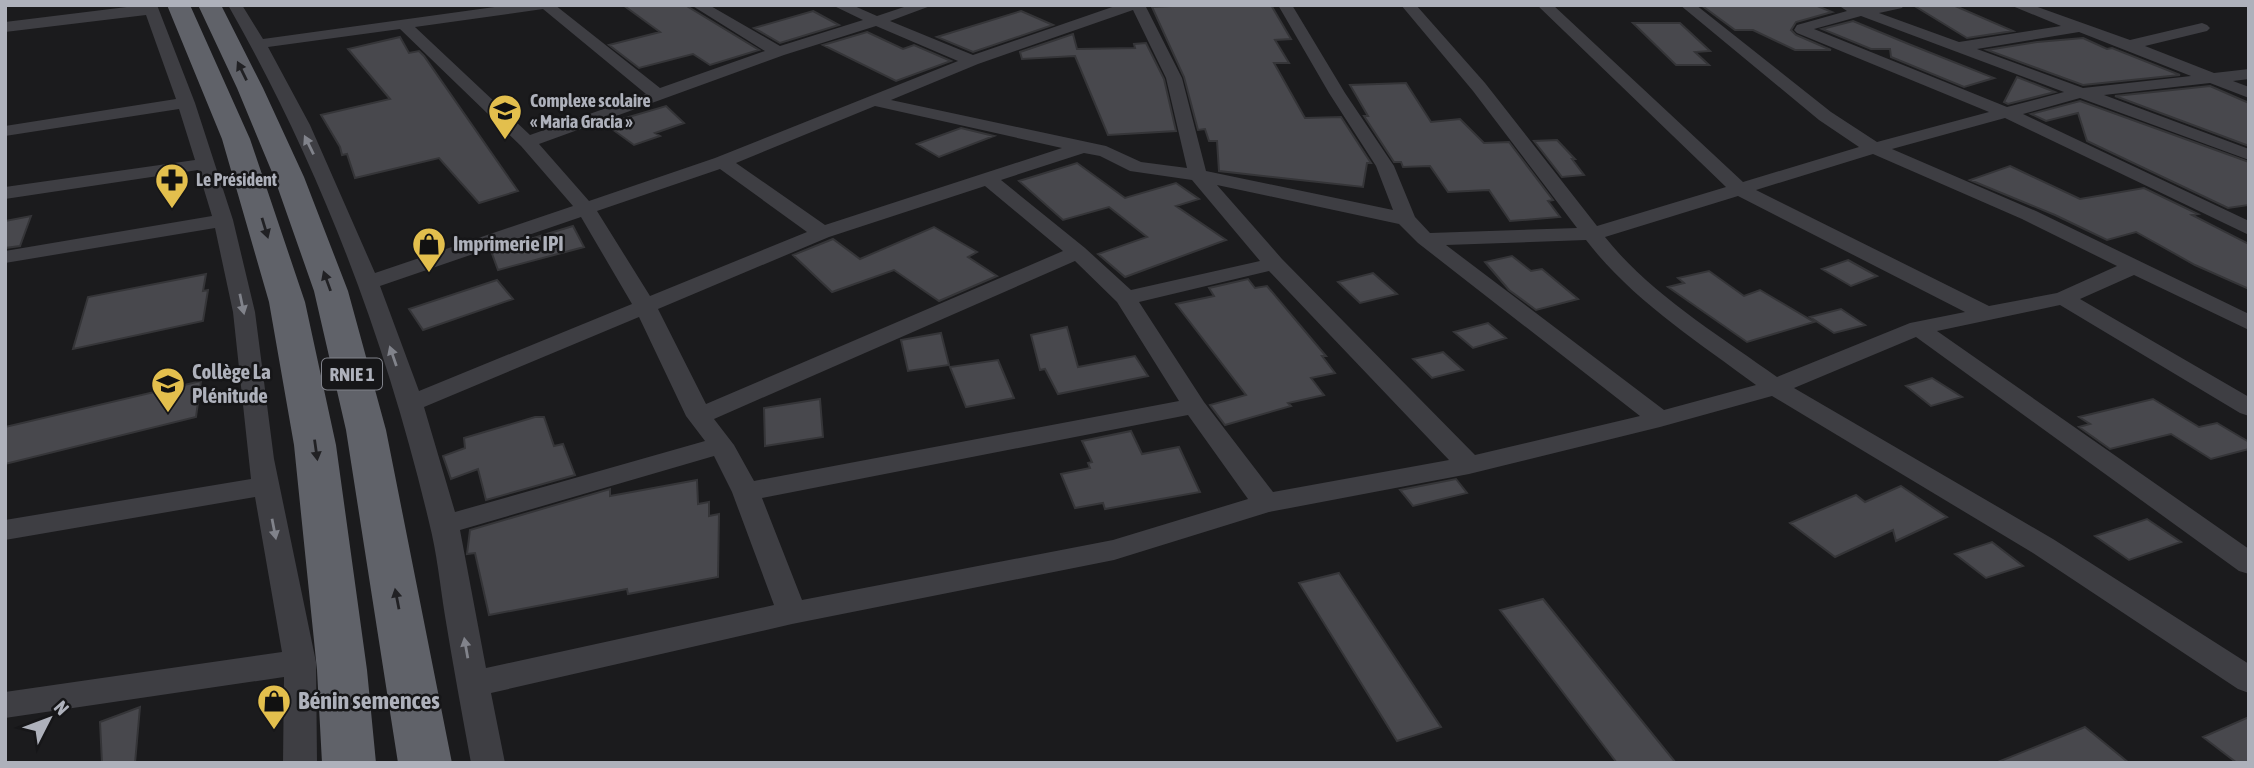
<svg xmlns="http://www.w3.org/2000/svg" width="2254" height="768" viewBox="0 0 2254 768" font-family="'Asap Condensed',sans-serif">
<rect width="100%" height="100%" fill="#1b1b1d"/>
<path fill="#48484d" stroke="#353538" stroke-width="2" d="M623 5H685L759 50 710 65 693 54 639 68 609 45 660 32Z
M1192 5H1271L1291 39 1275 40 1289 63H1274L1305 118 1341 117 1371 163H1367L1363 187 1219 171 1217 141H1209L1205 129 1198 130 1184 77 1152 7Z
M1701 5H1815L1832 12 1796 22 1791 30 1796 35 1831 50H1795L1753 30H1735Z
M1913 5H1953L2013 31 1967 38Z
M813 11 839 25 780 43 754 28Z
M1021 11 1053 25 973 52 937 37Z
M1853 21 1911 45 1994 78 1964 87 1891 57 1890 49H1871L1822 29Z
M1633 23H1680L1710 51 1695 52 1709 65H1676Z
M867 32 903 49 914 45 951 61 896 81 823 45Z
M1073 34 1077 49 1135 48 1134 44 1146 43 1164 79 1176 131 1108 135 1075 56 1022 59 1020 52Z
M400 37 409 53 419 51 424 56 518 191 479 203 439 158 355 178 347 154 342 155 340 147 321 115 390 99 348 49Z
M2083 38 2107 49 2112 48 2180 75 2083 85 1987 50 2037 42Z
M2017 77 2055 92 2008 104 2004 102Z
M1406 83 1431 122 1460 119 1484 143 1509 142 1553 200 1548 201 1560 217 1510 221 1489 190 1448 192 1430 166 1403 167 1401 162H1394L1364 116H1368L1350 85Z
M2210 86 2249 103V146L2115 96Z
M2080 101 2249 162V205L2228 208 2087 141 2078 113 2046 121 2031 114Z
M666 106 684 123 655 133 660 136 634 145 605 124Z
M961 128 994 136 939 157 917 144Z
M1557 140 1575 159H1572L1584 175 1562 177 1534 141Z
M1077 163 1125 198 1176 183 1199 199 1176 206 1226 240 1125 277 1098 254 1147 237 1109 207 1063 220 1019 181Z
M2010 166 2080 199 2144 188 2198 214 2192 215 2249 244V289L2195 265 2136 232 2107 240 2055 215 1970 180Z
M31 216 20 246 5 248V221Z
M573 226 584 247 498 270 491 251Z
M934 227 977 252 968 257 997 276 939 301 894 270 832 292 793 255 833 239 860 259Z
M1512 256 1531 271 1542 269 1578 299 1536 310 1509 290 1485 262Z
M1848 260 1877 276 1851 286 1822 269Z
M1709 271 1744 296 1760 290 1814 322 1747 342 1668 287 1684 283 1678 278Z
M1373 273 1397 294 1360 303 1338 282Z
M206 274 203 291 208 290 203 321 73 349 88 297Z
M1248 279 1255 288 1267 286 1326 356H1322L1335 373 1311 378 1324 395 1288 403 1291 406 1225 425 1210 405 1246 395 1176 304 1214 296 1209 288Z
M497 280 513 299 423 330 409 309Z
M1841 309 1865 325 1834 333 1810 317Z
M1488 323 1506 338 1473 348 1454 332Z
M1067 327 1078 367 1135 356 1148 376 1058 394 1045 369 1040 370 1031 335Z
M941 333 949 365 908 371 901 340Z
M1443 352 1463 370 1432 378 1413 359Z
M998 360 1014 398 966 407 950 367Z
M1932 378 1962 397 1931 406 1906 386Z
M201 381 196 417 5 464V427Z
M820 399 823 437 765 446 764 408Z
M2153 399 2199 427 2217 423 2249 442V449L2211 459 2171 434 2110 449 2079 427 2090 424 2079 417Z
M535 417H544L554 446 563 444 575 475 486 500 478 469 451 479 443 456 465 448 464 438Z
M1131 431 1142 454 1179 447 1200 492 1105 509 1103 503 1075 508 1061 474 1090 468 1088 463 1092 462 1082 441Z
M1456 479 1467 493 1413 506 1400 490Z
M697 480 698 504 709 502V516L719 514 718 577 628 594 627 589 489 615 475 553 467 554 470 530 610 489V496Z
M1901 486 1947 517 1896 541 1893 530 1835 557 1790 523 1856 495 1865 502Z
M2147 519 2181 542 2129 560 2095 536Z
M1992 542 2023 566 1986 578 1955 554Z
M1339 573 1441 727 1397 741 1299 583Z
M1543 599 1676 763H1617L1500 610Z
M140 707 135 763H102L100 722Z
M2249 717V763H2237L2203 737Z
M2085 727 2129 763H1998V762Z"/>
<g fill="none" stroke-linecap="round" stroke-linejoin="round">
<path fill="#3e3e43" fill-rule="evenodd" d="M143 5H157L195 103 233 220 255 312 274 459 316 662 317 763H283L284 677 5 718V692L282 652 255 497 5 540V520L251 479 233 312 215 228 5 263V251L212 216 198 170 5 199V187L195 160 179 109 5 136V126L176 99 146 15 5 32V22Z
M228 5H242L263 39 509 5H555L660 88 765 51 691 5H709L780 46 863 20 832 5H852L877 16 910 5H933L890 21 973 55 1118 5H1145L1182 78 1206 171 1393 210 1376 166 1329 93 1278 5H1292L1345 93 1394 166 1415 217 1430 233 1577 228 1473 91 1401 5H1416L1485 83 1597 226 1726 187 1537 5H1553L1743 182 1859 147 1819 120 1680 5H1696L1831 112 1877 142 1989 112 1797 33 1794 30 1797 25 1847 11 1838 5H1904L1902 8 1879 13 1959 42 2061 26 2010 5H2032L2130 40 2202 23 2207 25 2210 28 2207 31 2145 46 2214 73 2249 69V79L2233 81 2249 87V98L2210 83 2104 95 2249 149V160L2080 98 2023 114 2249 221V235L2005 118 1892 149 2036 211 2249 314V330L2134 275 2080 299 2249 397V416L2240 413 2060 305 1937 331 2249 549V574L2239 571 1916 337 1794 388 2053 539 2249 664V693L2238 689 2033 553 1772 396 1660 427 1469 474 1269 512 1114 560 792 624 491 693 505 763H471C462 714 453 665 445 616 440 585 437 553 429 522 386 341 321 168 228 5ZM543 9 646 94 530 135 415 27ZM1133 10 1166 78 1187 168 1141 162 1106 146 891 100 978 64ZM1861 16 2064 92 2007 107 1814 29ZM876 26 958 61 715 158 589 201 539 144 784 55ZM400 29 521 146 573 206 375 273 310 125 268 47ZM2079 32 2191 76 2083 88 1977 49ZM875 106 1062 148 825 225 736 163ZM1084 153 1100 156 1130 171 1192 180 1260 261 1131 290 1085 248 1001 180ZM1873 154 2022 219 2117 266 2057 293 1989 306 1756 190ZM720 169 807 232 650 296 597 211ZM1217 185 1399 224 1418 243 1640 416 1475 455 1282 259ZM985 186 1063 251 706 404 658 309 829 237ZM1738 196 1965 312 1910 323 1777 377C1720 336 1649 293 1605 237ZM581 217 632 304 419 391 380 286ZM1586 240C1631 299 1697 341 1756 385L1664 410 1446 245ZM1075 261 1117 302 1179 401 754 481 734 445 714 419ZM1269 271 1449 460 1273 492 1204 402 1139 302ZM639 317 686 416 705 441 455 512 424 407ZM1188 415 1248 499 1113 540 802 600 762 498ZM714 456 732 492 774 605 486 668 460 530Z"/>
<path fill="#606269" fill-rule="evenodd" d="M167 5H190L250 139 305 302 336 445 367 670 376 763H322L317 670 294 445 269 302 222 139Z
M198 5H221L263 88 304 177 348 291 386 430 452 763H398L346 430 314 291 274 177 237 88Z"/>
</g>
<defs><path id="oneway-solid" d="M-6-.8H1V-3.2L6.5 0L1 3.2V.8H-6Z" transform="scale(1.75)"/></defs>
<g fill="#212124">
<use href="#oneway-solid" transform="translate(242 71) rotate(-116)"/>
<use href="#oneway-solid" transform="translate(265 228) rotate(73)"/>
<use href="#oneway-solid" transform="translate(327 281) rotate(-110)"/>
<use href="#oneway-solid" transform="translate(316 450) rotate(82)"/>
<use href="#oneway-solid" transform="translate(397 599) rotate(-101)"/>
</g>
<g fill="#81838b">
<use href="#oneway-solid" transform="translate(309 145) rotate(-116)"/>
<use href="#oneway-solid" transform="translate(242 304) rotate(78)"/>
<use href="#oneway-solid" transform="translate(393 356) rotate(-109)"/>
<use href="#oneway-solid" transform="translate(274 529) rotate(79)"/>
<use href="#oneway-solid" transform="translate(466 648) rotate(-100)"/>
</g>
<defs>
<g id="school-pin" transform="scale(1.75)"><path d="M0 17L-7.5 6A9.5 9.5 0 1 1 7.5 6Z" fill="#e3bf4d" stroke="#161618"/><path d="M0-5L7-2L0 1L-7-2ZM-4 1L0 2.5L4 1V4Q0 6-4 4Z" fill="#111"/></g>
<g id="pharmacy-pin" transform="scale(1.75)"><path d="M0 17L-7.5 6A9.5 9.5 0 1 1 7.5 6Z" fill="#e3bf4d" stroke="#161618"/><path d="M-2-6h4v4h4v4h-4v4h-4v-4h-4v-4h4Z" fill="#111"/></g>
<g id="shop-pin" transform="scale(1.75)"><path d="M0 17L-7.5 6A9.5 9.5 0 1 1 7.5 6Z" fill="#e3bf4d" stroke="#161618"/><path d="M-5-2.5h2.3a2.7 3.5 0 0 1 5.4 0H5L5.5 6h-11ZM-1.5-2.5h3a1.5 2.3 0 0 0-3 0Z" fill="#111"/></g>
<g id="university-pin" transform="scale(1.75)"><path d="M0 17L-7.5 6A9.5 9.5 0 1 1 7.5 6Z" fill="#e3bf4d" stroke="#161618"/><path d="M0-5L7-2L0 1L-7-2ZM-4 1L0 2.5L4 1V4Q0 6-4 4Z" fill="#111"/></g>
</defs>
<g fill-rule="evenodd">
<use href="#school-pin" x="505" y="111"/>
<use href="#pharmacy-pin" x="172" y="180"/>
<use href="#shop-pin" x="429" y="244"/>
<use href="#university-pin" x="168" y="384"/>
<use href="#shop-pin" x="274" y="701"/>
</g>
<g text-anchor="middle" stroke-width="5" stroke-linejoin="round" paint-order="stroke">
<g font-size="18" font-weight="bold" fill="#aeb1bb" stroke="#161618" text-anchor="start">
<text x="530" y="107">Complexe scolaire<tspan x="530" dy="21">« Maria Gracia »</tspan></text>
<text x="196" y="186">Le Président</text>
</g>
<rect fill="#161618" stroke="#80828a" stroke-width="2" x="322" y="358.5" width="60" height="31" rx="5"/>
<g font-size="19" font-weight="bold" fill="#aeb1bb">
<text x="352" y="381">RNIE 1</text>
</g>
<g font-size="21" font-weight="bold" fill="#aeb1bb" stroke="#161618" text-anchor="start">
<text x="453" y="251">Imprimerie IPI</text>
<text x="192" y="379">Collège La<tspan x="192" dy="24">Plénitude</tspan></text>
</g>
<g font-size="24" font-weight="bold" fill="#aeb1bb" stroke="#161618" text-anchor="start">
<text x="298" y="709">Bénin semences</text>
</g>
</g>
<rect width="2254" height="768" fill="none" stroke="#aeb1bb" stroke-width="14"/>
<g transform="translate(49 719) rotate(48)" stroke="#161618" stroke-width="5" paint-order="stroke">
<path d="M0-5L12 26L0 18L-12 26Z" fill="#aeb1bb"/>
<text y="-10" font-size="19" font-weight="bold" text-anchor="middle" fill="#aeb1bb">N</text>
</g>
</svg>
